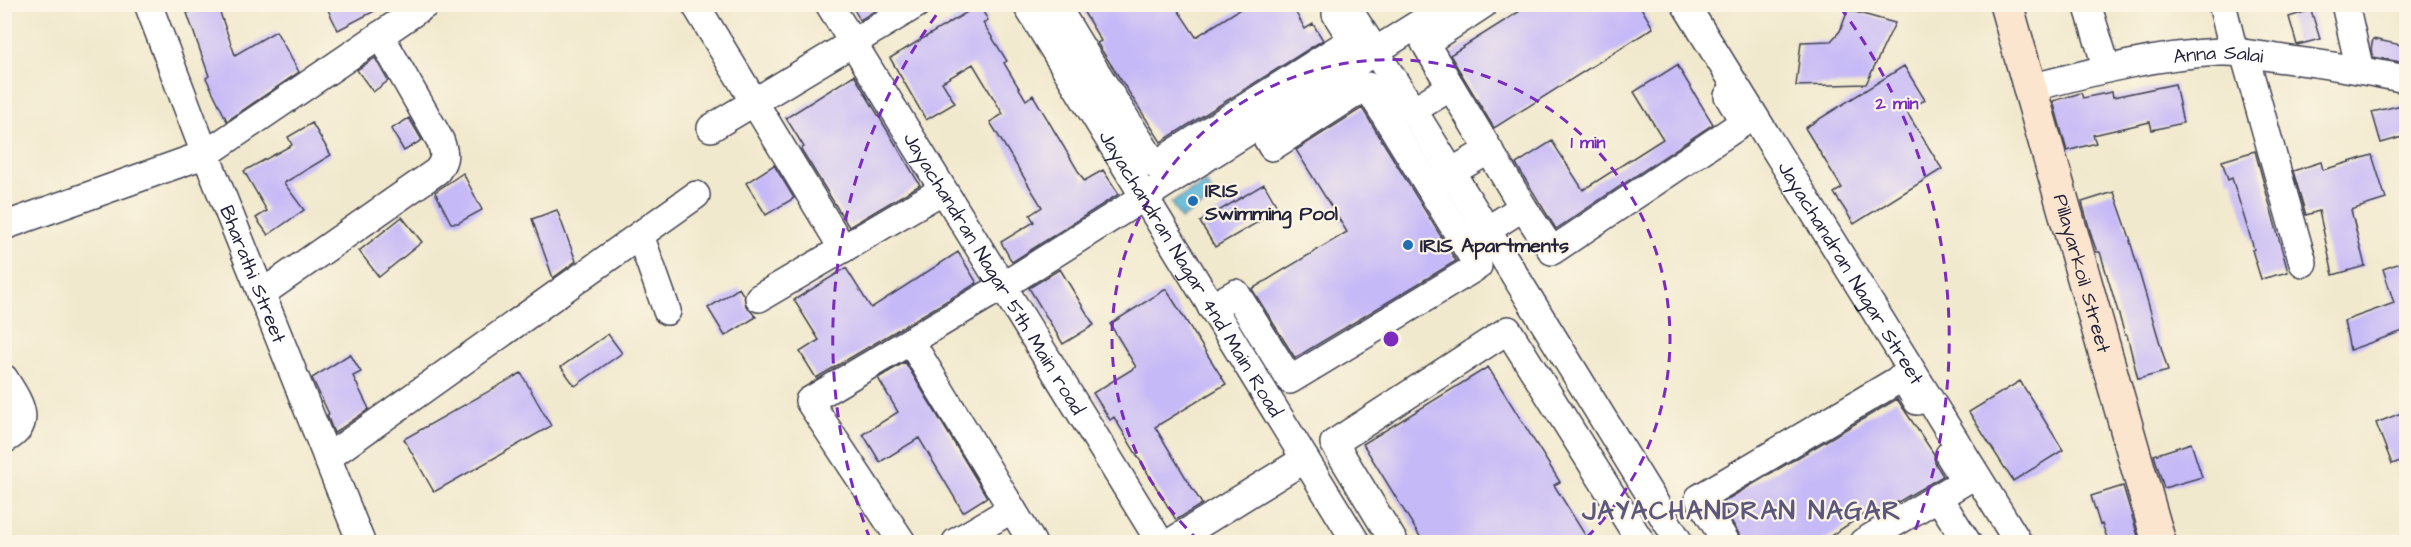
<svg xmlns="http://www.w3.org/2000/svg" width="2411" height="547" viewBox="0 0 2411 547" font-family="'Architects Daughter',sans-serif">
<rect width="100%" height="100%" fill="#fcf5e5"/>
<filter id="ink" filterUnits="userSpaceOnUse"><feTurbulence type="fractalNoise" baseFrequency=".0167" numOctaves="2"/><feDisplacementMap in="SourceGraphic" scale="12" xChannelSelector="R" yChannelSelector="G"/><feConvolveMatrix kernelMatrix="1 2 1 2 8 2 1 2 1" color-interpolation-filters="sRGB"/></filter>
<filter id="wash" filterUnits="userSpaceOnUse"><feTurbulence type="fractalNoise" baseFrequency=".008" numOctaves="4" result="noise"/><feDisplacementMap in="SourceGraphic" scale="24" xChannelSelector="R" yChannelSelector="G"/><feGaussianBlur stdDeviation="1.35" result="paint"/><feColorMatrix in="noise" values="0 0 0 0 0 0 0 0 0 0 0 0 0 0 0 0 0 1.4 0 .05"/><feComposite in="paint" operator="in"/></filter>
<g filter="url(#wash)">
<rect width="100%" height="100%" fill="#f1e9cd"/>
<path fill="#56b4d5" stroke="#3c6b88" stroke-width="1.5" d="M1206 182 1215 198 1181 219 1171 203Z"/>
<g id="blocks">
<path fill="#c6b9f7" d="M211 4H217L235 55 276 31 299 72 227 121 206 78 209 76 187 13Z
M325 4H388L338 30Z
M851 4H886L860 20Z
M1079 4H1174L1196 37 1248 4H1291L1305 29 1313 24 1323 40 1161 142 1097 43 1101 41Z
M1531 4H1639L1653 28 1494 128 1450 55Z
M979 5 988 20 983 23 1007 61 1004 63 1026 100 1033 95 1084 181 1103 170 1119 194 1012 262 1001 242 1034 222 1030 215 1042 207 990 122 1003 114 973 64 942 82 955 103 926 120 890 58Z
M1848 10 1895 23 1866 84 1796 86 1801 42 1831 41 1840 31Z
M2311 10 2320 39 2297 45 2289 17Z
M2373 39 2406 46V63L2373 57 2371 49Z
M375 58 388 81 373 92 357 70Z
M1677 65 1713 124 1556 229 1516 164 1552 141 1583 190 1663 139 1634 92Z
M1904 66 1925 100 1906 111 1942 169 1854 224 1834 193 1842 188 1805 128Z
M854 75 920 185 849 227 801 149 804 147 786 118Z
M2175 84 2183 123 2152 130 2150 122 2093 135 2096 143 2067 151 2053 101 2081 93 2083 98 2112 92 2113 97Z
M2406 104V136L2381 143 2372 112Z
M1362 108 1456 261 1295 358 1252 289 1347 232 1296 150Z
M409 118 422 140 404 151 391 129Z
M312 123 331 155 284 183 304 210 268 235 256 218 267 211 244 171 292 145 288 137Z
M2255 151 2288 272 2261 279 2252 250 2254 249 2232 178 2228 180 2222 161Z
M2372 155 2386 199 2351 210 2365 266 2333 275 2319 211 2306 215 2293 171 2321 162 2323 170Z
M774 165 794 198 766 215 746 183Z
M463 173 482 210 458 223H451L435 192Z
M1264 184 1279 210 1215 247 1200 222Z
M2114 192 2131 241H2130L2168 371 2138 379 2127 335H2125L2100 252H2097L2092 238 2082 202Z
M557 210 576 261 553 278 532 219Z
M402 217 422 242 379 277 359 251Z
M958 252 977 283 816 378 800 352 819 340 794 300 846 268 871 308Z
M2406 261V330L2350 350 2344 321 2394 303 2383 269Z
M1060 269 1094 325 1063 344 1029 288Z
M739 288 744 296 746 306 756 317 725 336 708 308Z
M1166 289 1226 384 1155 427 1202 504 1176 520 1114 417 1110 420 1093 393 1136 367 1110 324Z
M608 334 622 353 575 386 561 367Z
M350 354 361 372 353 376 369 409 334 433 327 415 329 414 312 378Z
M905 362 987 497 963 512 919 438 880 462 863 434 898 412 878 378Z
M1488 367 1560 482 1554 485 1590 543H1424L1363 444Z
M521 373 551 426 434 492 404 439Z
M2020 381 2063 450 2013 481 1969 412Z
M1897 399 1934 454 1935 463 1943 476 1879 513 1875 507 1820 543H1742L1739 534 1721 503Z
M2406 411V459L2392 464 2376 423Z
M2191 443 2202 477 2164 488 2154 455Z
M2123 486 2140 543H2109L2102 524 2100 525 2091 496Z"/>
</g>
</g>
<g filter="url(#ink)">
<use href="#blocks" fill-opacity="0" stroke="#414051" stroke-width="1.5"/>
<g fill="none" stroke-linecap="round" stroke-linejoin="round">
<g stroke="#414051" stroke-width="30">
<g id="street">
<path id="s1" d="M148 4 199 138 361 542"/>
<path d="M695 4 843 249"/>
<path id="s2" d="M829 4 1160 542"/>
<path id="s3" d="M1026 4 1356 542"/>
<path d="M1055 4 1093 67 1077 77"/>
<path d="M1345 4 1413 110 1679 542"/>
<path id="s4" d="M1685 4 2018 542"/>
<path d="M2087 4 2107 69"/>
<path d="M2222 4 2234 52"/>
<path d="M2345 4 2360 70"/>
<path d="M2244 53 2303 263"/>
<path d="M1093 67 1155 165 1352 40 1336 14"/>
<path d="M1451 87 1489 150"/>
<path id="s5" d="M2030 88C2092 72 2155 55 2220 52 2241 51 2263 56 2284 59 2325 64 2366 71 2406 79"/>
<path d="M1413 110 1451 87 1425 43 1484 4"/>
<path d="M711 128 917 4"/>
<path d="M1450 173 1489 150 1523 207 1486 231"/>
<path d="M1523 207 1552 251 1744 122 1728 96"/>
<path d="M4 226 206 154 426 4"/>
<path d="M640 235 667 311"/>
<path d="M261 294 437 171C446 159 445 153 440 140L380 35"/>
<path d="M759 298 943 190"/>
<path d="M1211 307 1236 293 1290 380 1478 266 1367 86 1272 147 1259 125"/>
<path d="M911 342 1032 542"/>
<path d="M4 378C18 401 36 423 4 440"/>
<path d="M327 458 696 195"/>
<path d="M1938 497 1967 542"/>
<path d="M902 542 809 401 1003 286 1450 4"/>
<path d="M956 542 1012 509"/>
<path d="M1171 542 1305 459"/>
<path d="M1394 542 1334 443 1508 330 1641 542"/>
<path d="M1726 542 1699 498 1903 377 1917 401"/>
<path d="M1863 542 1965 481 1949 455"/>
</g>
</g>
<g stroke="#414051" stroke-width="36">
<g id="secondary">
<path id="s6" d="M2006 4 2159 542"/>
</g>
</g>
<use href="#street" stroke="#fff" stroke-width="27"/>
<use href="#secondary" stroke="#fce5cf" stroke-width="33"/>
</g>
</g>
<g fill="none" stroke="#7b2cbf" stroke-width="3" stroke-dasharray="10 8">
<path d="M1199 541A279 279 0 1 1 1583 541"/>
<path d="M870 539A558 558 0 0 1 942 7M1840 7A558 558 0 0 1 1912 539"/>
</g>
<g fill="#1f6fb2" stroke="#fcf5e5" stroke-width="2">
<circle cx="1193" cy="201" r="6"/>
<circle cx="1408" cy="245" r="6"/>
</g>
<g text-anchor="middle" stroke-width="4.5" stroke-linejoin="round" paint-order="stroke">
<g font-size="20" fill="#22223b" stroke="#fcf5e5">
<text dy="7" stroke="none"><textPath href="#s5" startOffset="192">Anna Salai</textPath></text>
<text dy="7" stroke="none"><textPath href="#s3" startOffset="316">Jayachandran Nagar 4nd Main Road</textPath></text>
<text dy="7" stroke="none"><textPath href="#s4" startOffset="316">Jayachandran Nagar Street</textPath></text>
<text dy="7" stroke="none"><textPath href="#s6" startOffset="280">Pillayarkoil Street</textPath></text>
<text dy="7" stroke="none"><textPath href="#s1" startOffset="290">Bharathi Street</textPath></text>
<text dy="7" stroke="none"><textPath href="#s2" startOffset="316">Jayachandran Nagar 5th Main road</textPath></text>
</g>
<g font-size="20" font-weight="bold" fill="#22223b" stroke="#fcf5e5" text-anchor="start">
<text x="1205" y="197">IRIS<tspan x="1205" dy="23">Swimming Pool</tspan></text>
<text x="1420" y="252">IRIS Apartments</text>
</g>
<g font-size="26" font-weight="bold" letter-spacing="1.5" fill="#5b577d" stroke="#fcf5e5">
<text x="1742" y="519">JAYACHANDRAN NAGAR</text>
</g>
</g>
<circle cx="1391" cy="339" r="9" fill="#7b2cbf" stroke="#fcf5e5" stroke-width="3"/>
<g font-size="18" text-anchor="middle" font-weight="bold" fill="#7b2cbf" stroke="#fcf5e5" stroke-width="4.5" stroke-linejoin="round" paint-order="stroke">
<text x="1897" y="109">2 min</text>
<text x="1588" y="148">1 min</text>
</g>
<rect width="2411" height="547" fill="none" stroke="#fcf5e5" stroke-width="24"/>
</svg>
